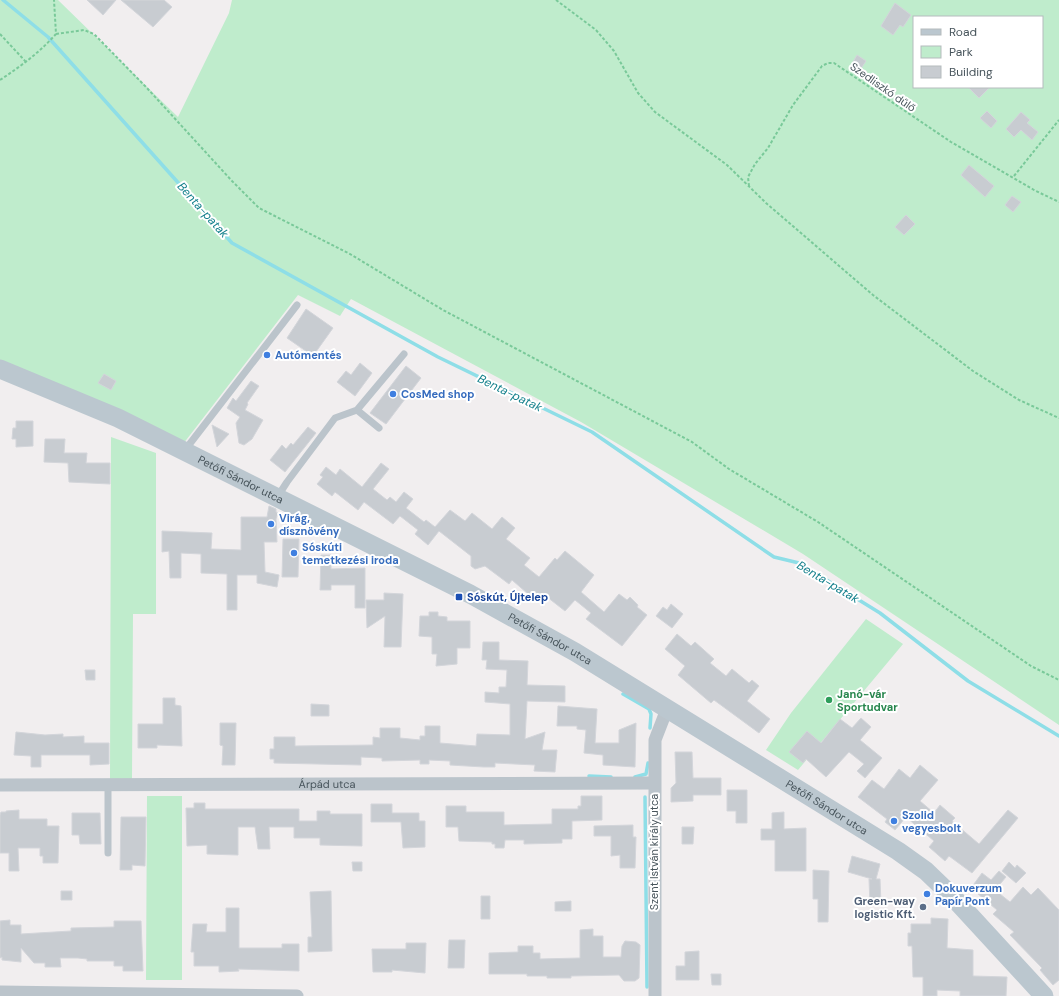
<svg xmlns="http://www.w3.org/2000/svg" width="1059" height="996" viewBox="0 0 1059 996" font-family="'DM Sans',sans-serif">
<rect width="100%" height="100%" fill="#f1eeef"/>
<path fill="#bfeccc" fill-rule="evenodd" d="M0 0H58L178 117 229 13 232 0H1059V725L803 554 581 422 351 299 340 316 298 295 180 448 0 369ZM914 17H1042V87H914Z
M111 437 156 453V614H133L132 779H110Z
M866 619 903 644 798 770 766 750 791 713Z
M147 796H182V980H146Z"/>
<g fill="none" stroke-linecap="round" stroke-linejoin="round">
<path stroke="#8edee7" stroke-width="3.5" d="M3 0 48 37 232 243 438 357 592 432 774 557 799 563 880 613 968 681 1059 736
M623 694 649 709 651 714 650 728
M589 776 611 777
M635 777 646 774 648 763
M645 797 647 987"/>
</g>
<path fill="#c8ccd1" stroke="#d3d5da" d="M87 0H116L103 15Z
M121 0H164L172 7 153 27Z
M895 3 911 15 903 27 900 25 893 35 881 26Z
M857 55 866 61 860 70 852 64Z
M968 87H990L979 98Z
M987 111 997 121 991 128 980 118Z
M1021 112 1030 120 1027 123 1038 132 1032 140 1021 130 1014 137 1006 129Z
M969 165 994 186 985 197 961 175Z
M1012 196 1021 202 1013 212 1005 205Z
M906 215 915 224 904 235 895 227Z
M306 309 333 328 313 356 287 338Z
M360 363 372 373 355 396 337 382 346 371 351 375Z
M406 366 421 378 386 424 370 413Z
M104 374 116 381 111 390 98 383Z
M251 381 259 386 247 403 248 404 245 410 263 420 252 439 244 445 239 443 236 423 240 417 227 408 233 398 236 401Z
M16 421H33V446L16 447V439H12L13 428H16Z
M212 425 229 434 217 447Z
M308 427 316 433 285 472 270 460 282 445 286 449 291 443 293 445Z
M45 439H65L64 453H87L86 463H110V484L69 482 68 463 44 462Z
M381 463 389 469 373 489 387 500 390 497 396 502 404 492 413 499 406 508 424 522 426 520 435 527 450 510 465 521 472 513 492 529 502 517 515 528 506 539 530 558 524 565 539 577 555 558 557 560 565 551 594 575 581 592 604 612 619 594 627 600 630 597 638 605 637 607 647 615 622 646 586 619 591 613 575 600 565 611 542 593 535 600 512 580 509 584 485 566 475 569 471 566V556L439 531 428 545 415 534 418 530 400 516 393 524 364 502 358 510 335 492 332 496 317 484 323 477 320 475 326 467 336 475 340 469 362 487Z
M269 506 276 509V512L278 513 276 519 277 542H264L265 572 279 575 277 587 257 583V575H237V610H227V574L201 573V554L181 553V578H170L169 551 162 552V531L212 533 211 549 241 550V517H267Z
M283 539H299L298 577H282Z
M321 555H331V569L365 568V608H355V585H331V590H320Z
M384 593 403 594 401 647H384L385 616 367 628 366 600H384Z
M671 604 683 614 672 628 656 616 663 607 667 610Z
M429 612H438V616L447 617V621H470V648H457V664L436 666 437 654H432V637L419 636 420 616H429Z
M677 634 691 646 695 642 714 659 710 663 726 676 732 669 749 683 752 680 759 686 747 701 770 719 759 733 714 700 711 703 678 675 685 666 665 649Z
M483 642H499V660L528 661 527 685 565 686V702L527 701 525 739 545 732 542 750H557L555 772 534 771 535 765 495 763V767H484L450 765V761L429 760V764H420V760L382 761V758L361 757V765L274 763V759H270V749H274V737H295V746L373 745V737L380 738V728H400V738L420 740V736H425V726H440V743L476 746 477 734 510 735V704L485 702V692L499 693V687H506L507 670 486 669 487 660H482Z
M85 670H95V680H86Z
M163 698H175V705L181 706 182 746 157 745V748H138V724H163Z
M311 704 329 705V716H311Z
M558 706 597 709 595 743H619V730L636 723 635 767 603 765V755L584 753 586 730 577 729V726H557Z
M861 718 871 727 860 740 882 758 865 778 857 771 864 764 849 752 826 777 806 759 803 763 789 752 807 731 821 743 840 719 852 728Z
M220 723H236L235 765H222L223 746 220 745Z
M16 732 45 735 63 734V737L84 736V743H109V764L90 765V755H41V767H31V756L14 755Z
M675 752H692L693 778H721V795H693V801L671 802V788L676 783Z
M920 765 938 780 920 801 934 813 940 805 955 818 952 821 979 844 1008 810 1018 818 972 873 949 856 945 861 929 847 934 841 906 817 895 830 885 822 887 819 858 797 872 780 884 789 899 769 910 778Z
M727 790H747V823H736V811H727Z
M581 796H602V820L572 821V839H562V843L524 844V840H505L504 848H495V844H492V842L459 841 458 827H446V806H466V812H504V825L552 824V809H578V806H581Z
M194 803H205V809H299V821H317V811H330V814H362V846L320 845V838H294V827H269L270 849H258L255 827H238V855L207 854V845L187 846 186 808H194Z
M371 804H392V813H419V821H425V847L403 848 401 822H371Z
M19 810V819H47V826H59L58 863H43V856H40V848H18L19 871H9V853H0V815L1 812H6V811Z
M784 812V829L806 828V871H775V840H761V829H772V813Z
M72 813H100L101 844H80L79 835H72Z
M121 817H146L145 866 132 865V870H120Z
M633 825V837H636L635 868H620V855L611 856V836H594V826Z
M682 827H694L693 844H682Z
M852 856 880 864 876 879H880L881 905H870L869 879H872L848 872Z
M352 862H362V871H353Z
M1009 862 1015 868 1017 865 1026 873 1016 883 1002 871Z
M813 870 829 871 828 922H818V899H813Z
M999 871 1006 877 995 890 1010 902 1023 887 1031 895 1038 888 1059 910V980L1053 985 1040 970 1042 968 1010 935 1014 932 993 914 997 910 971 888 982 873 991 880Z
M61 891H72V900H61Z
M331 891 332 951 308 952V937H312L310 892Z
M481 896H490V919H481Z
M571 901V911H555V902Z
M226 908H239V948H282V944H299V971L238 969 239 971 219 972V966H194V952H191L193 924H207L206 932H226Z
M931 918 948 919 947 948 973 950V976L1007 977 1006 996H960V991L937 990V996H923V977H913L912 946H908V933H911V924H931Z
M10 920V925H21V934L71 931V928L114 927V921H141L143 971H123V966H114V961H87V959L78 958H60L61 967H45V963H34L21 948V962L2 960V957L0 958V921Z
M593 929V936H603V957H621L622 946 625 941 636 942 640 945 639 978 635 981H624L619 975 571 976V978H547V976H527V974H489V953L518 952V946H533V953H540V959L580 958V930Z
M449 940H465L464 968H448Z
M406 943H426L425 973 392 970V972H373L372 949H406Z
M699 951V980H676V966H685V952Z
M711 974H721V985H712Z"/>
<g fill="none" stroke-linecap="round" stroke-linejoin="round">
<path stroke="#79c999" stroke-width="2" stroke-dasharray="3 2" stroke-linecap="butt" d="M556 0 596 30 614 51 638 93 655 112 727 165 766 203 873 295 973 371 1019 400 1059 418
M0 34 27 63
M56 34 84 30 94 34 146 87 232 181 259 208 350 254 443 310 692 442 729 469 818 522 1031 666 1059 680
M0 80C21 66 39 53 56 34L54 0
M1014 176 1059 120
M749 186 748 177 755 164 768 148 793 105 822 66 828 63H834L951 142 1034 190 1059 202"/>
<path stroke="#bbc4cb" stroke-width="7" d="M357 410 379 428
M185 450 297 305
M278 496 287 482 335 418 357 410 404 354
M108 783V853"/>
<g stroke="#bbc4cb" stroke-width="13">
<path id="s1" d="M0 785 654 783"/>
<path d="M0 992 297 996"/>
<path d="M655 996V740L667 709"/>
</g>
<path stroke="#bbc7cf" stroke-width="19" id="s2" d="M0 369 118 418 470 594 575 652 898 851 926 871 952 896 1044 996"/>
</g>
<g fill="#3f7fe0" stroke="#fff" stroke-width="1.5">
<circle cx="267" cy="355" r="4"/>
<circle cx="393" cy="394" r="4"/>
<circle cx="271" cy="524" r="4"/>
<circle cx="294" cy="553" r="4"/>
<circle cx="894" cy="821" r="4"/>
<circle cx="927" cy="894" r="4"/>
</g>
<rect fill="#1a4fb4" stroke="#fff" stroke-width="1.5" x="455" y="593" width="8" height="8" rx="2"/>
<circle fill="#2e9e5b" stroke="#fff" stroke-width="1.5" cx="829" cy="700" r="4"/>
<circle fill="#5c6f8a" stroke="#fff" stroke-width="1.5" cx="923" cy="907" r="4"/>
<g text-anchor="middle" stroke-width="4" stroke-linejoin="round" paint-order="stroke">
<g font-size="11" fill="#47545b" stroke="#fff">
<text transform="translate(883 87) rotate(35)" y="4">Szedliszkó dűlő</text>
<text dy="4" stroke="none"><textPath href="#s2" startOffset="265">Petőfi Sándor utca</textPath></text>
<text dy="4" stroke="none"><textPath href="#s2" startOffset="613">Petőfi Sándor utca</textPath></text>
<text dy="4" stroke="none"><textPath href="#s1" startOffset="327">Árpád utca</textPath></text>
<text dy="4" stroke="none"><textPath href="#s2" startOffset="937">Petőfi Sándor utca</textPath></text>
<text transform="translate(654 852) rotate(-90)" y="4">Szent István király utca</text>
</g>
<g font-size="11" font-weight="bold" fill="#366cbe" stroke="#fff" text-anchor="start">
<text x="275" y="359">Autómentés</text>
<text x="401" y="398">CosMed shop</text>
<text x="279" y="522">Virág,<tspan x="279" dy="13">dísznövény</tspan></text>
<text x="302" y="551">Sóskúti<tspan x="302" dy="13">temetkezési iroda</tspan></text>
<text x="902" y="819">Szolid<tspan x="902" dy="13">vegyesbolt</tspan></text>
<text x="935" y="892">Dokuverzum<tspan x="935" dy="13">Papír Pont</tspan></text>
</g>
<g font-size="11" font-weight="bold" fill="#164399" stroke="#fff" text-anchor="start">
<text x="467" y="601">Sóskút, Újtelep</text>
</g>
<g font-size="11" font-weight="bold" fill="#27864d" stroke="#fff" text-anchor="start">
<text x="837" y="698">Janó-vár<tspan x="837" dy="13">Sportudvar</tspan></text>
</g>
<g font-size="11" font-weight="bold" fill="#4e5e75" stroke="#fff" text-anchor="end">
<text x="915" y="905">Green-way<tspan x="915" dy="13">logistic Kft.</tspan></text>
</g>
<g font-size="12" font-style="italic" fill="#14808c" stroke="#fff">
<text transform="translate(203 210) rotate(48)" y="4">Benta-patak</text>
<text transform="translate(510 393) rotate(26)" y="4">Benta-patak</text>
<text transform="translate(828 582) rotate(31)" y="4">Benta-patak</text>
</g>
</g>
<rect x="913" y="16" width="130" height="72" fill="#ffffff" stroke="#b5bbbd"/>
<rect x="921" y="29" width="20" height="6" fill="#bbc7cf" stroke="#b5bbbd"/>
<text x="949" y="36" font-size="12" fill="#47545b">Road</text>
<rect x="921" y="46" width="20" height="12" fill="#bfeccc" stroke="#b5bbbd"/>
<text x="949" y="56" font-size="12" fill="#47545b">Park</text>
<rect x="921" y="66" width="20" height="12" fill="#c8ccd1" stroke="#b5bbbd"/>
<text x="949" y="76" font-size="12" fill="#47545b">Building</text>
</svg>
